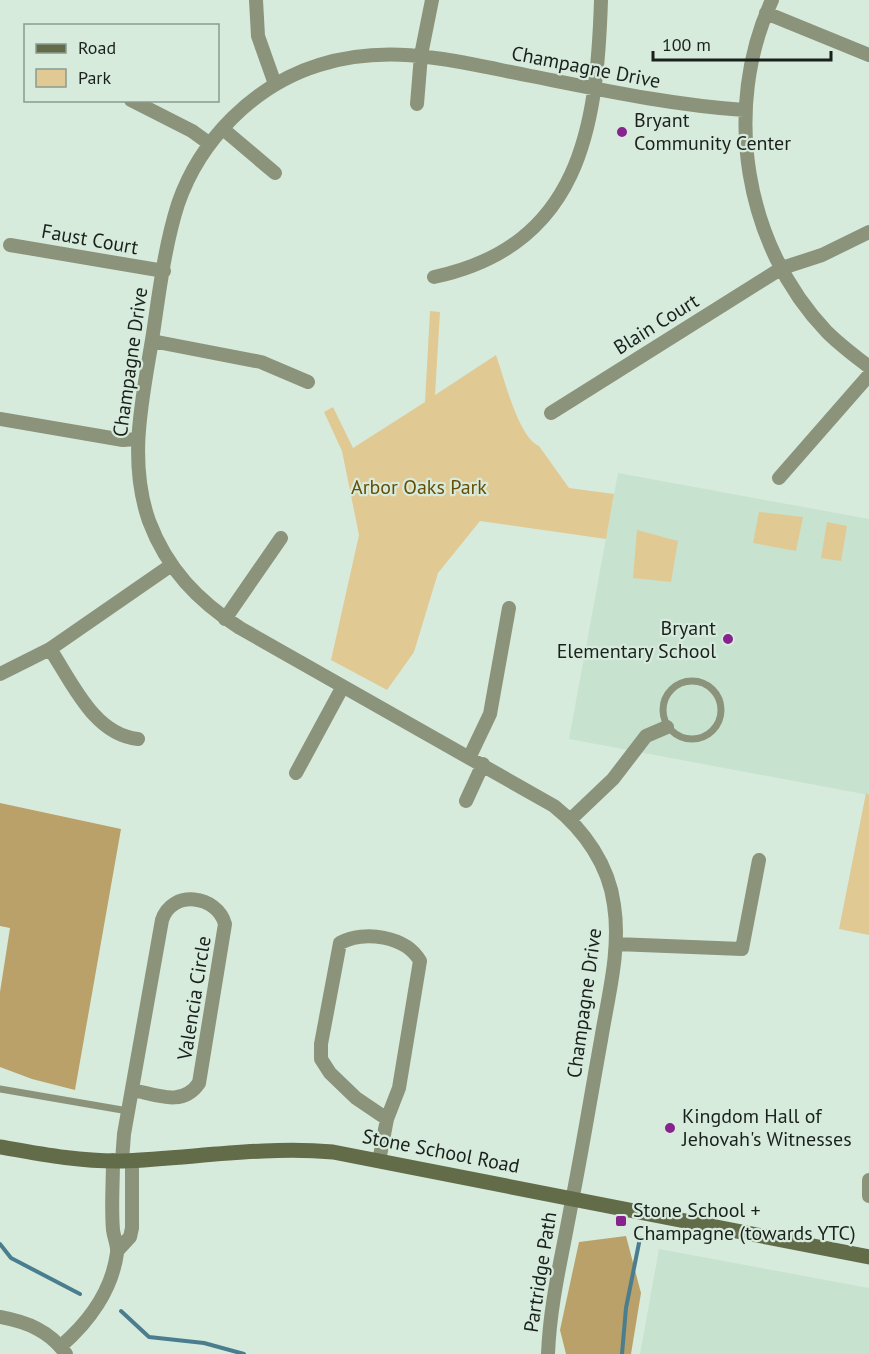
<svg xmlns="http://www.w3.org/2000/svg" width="869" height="1354" viewBox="0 0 869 1354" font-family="'PT Sans',sans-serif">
<rect width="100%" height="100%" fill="#d7ebdd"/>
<path fill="#c7e2cf" d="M618 473 869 519V795L569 739Z
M659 1249 869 1288V1354H640Z"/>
<path fill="#e1c994" d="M430 311 440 312 435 395 496 355C504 377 518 437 539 446L569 488 614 494 606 539 480 521 438 573 414 652 387 690 331 660 359 535 342 451 324 412 333 407 353 448 425 402Z
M759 512 803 517 796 551 753 543Z
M827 522 847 526 841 561 821 558Z
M637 530 678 541 671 582 633 578Z
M866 793 869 795V935L839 929Z"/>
<path fill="#baa169" d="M0 803 121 829 75 1090 32 1079 0 1067V992L10 928 0 926Z
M626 1236 641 1293 631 1354H566L560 1330 579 1242Z"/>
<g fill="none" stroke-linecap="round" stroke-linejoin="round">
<path stroke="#4a7e8e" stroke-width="4" d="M0 1244 11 1258 80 1294
M121 1311 149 1337 204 1343 244 1354
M622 1354 626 1308 640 1238"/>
<path stroke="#8c937b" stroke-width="7" d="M663 710a29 29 0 1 1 58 0a29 29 0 1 1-58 0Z
M0 1089 128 1111"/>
<path stroke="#8c937b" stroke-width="14" d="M256 0 258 36 275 84
M772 0C722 108 744 245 827 332 840 345 855 356 869 367
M766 13 869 55
M131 100 192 131 210 144
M417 104 421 55 432 0
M223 129 275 173
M10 245 164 271
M434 277C580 246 597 128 601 0
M152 341 261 362 308 382
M551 413 782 268 822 255 869 232
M0 419 123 440 137 439
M779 478 869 375
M225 619 281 538
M50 649C72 682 94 735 138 739
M0 674 50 649 170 566
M470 756 490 714 509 608
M296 773 342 688
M466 801 483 764
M571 819 613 779 646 736 667 727
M616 944 742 949 759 860
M122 1161 124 1134 162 920C172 889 217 895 225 924L199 1083C183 1107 157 1095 133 1090
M379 1161 387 1119 399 1088 420 961C406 936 364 930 340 943L321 1044V1059L330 1073 356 1098 387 1119
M869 1180V1196
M118 1250 130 1237 132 1228V1160
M0 1317C27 1322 50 1331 66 1354
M61 1346C89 1322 112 1290 117 1253 118 1246 114 1238 113 1230 111 1207 113 1183 113 1160
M548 1354C550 1303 562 1256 571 1206 582 1151 591 1095 601 1040 608 996 621 950 614 905 609 865 584 830 554 806L240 628C198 601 167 569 149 521 128 461 142 401 152 340 159 295 164 248 178 204 200 140 254 85 319 65 392 42 458 62 531 76 602 90 672 105 744 110"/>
<path stroke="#636c49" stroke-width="15" d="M0 1147C40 1154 82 1162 123 1161 194 1158 263 1146 333 1152L869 1257"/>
</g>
<g fill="#86238c" stroke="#d7ebdd" stroke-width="2">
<circle cx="622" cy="132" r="6"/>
<circle cx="728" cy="639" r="6"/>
<circle cx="670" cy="1128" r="6"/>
<rect x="615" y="1215" width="12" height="12" rx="3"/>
</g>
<g text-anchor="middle" stroke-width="4.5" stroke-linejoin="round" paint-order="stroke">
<g font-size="20" fill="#1a211c" stroke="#d7ebdd">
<text transform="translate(586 67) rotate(11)" y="7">Champagne Drive</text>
<text transform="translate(90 239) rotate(10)" y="7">Faust Court</text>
<text transform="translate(656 324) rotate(-32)" y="7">Blain Court</text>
<text transform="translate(130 362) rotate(-82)" y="7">Champagne Drive</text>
<text transform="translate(194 998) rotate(-81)" y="7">Valencia Circle</text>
<text transform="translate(584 1003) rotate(-82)" y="7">Champagne Drive</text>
<text transform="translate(441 1151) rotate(11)" y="7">Stone School Road</text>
<text transform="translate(540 1272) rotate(-81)" y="7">Partridge Path</text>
</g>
<g font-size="20" fill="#1a211c" stroke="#d7ebdd" text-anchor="start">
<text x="634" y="127">Bryant<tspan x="634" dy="23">Community Center</tspan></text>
<text x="716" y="635" text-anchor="end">Bryant<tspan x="716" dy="23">Elementary School</tspan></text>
<text x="682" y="1123">Kingdom Hall of<tspan x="682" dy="23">Jehovah's Witnesses</tspan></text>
<text x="633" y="1217">Stone School +<tspan x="633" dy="23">Champagne (towards YTC)</tspan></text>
</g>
<g font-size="20" fill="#684e05" stroke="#d7ebdd">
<text x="419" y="494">Arbor Oaks Park</text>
</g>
</g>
<rect x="24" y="24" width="195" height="78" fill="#d7ebdd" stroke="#8b9a90" stroke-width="1.5"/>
<rect x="36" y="44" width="30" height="9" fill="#636c49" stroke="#8b9a90" stroke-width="1.5"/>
<text x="78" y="54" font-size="18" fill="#1a211c">Road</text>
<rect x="36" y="69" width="30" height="18" fill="#e1c994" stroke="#8b9a90" stroke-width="1.5"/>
<text x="78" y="84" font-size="18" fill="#1a211c">Park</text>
<path d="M653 51v9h178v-9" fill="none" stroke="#1a211c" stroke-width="3"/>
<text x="662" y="51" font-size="18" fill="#1a211c" stroke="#d7ebdd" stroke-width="4.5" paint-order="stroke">100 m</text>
</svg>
